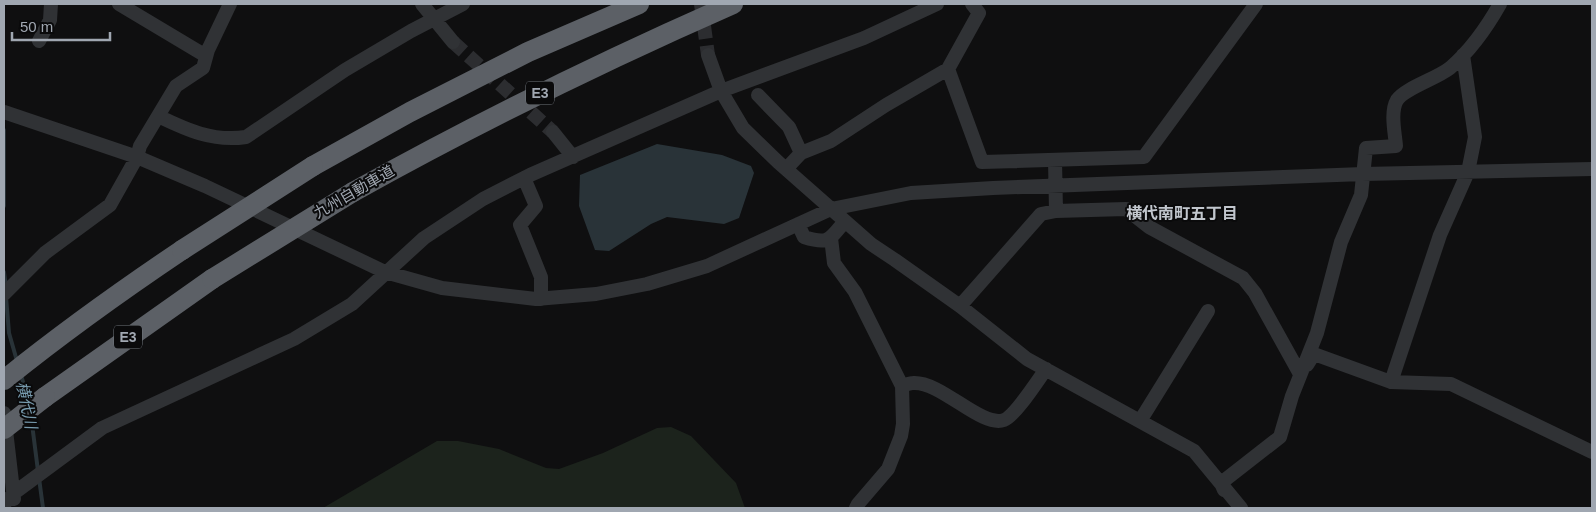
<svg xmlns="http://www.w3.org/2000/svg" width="1596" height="512" viewBox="0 0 1596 512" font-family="Helvetica,'Noto Sans JP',sans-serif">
<rect width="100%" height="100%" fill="#0f0f10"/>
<path fill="#1c231c" d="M671 427 691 436 736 483 745 508H323L437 441H458L499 449 546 468 559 469 603 453 657 428Z"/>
<path fill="#293338" d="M657 144 722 155 751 166 754 173 739 218 724 224 667 217 651 224 609 251 595 250 579 206 580 175Z"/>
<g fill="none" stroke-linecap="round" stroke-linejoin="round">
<path stroke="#293338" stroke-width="4" d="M4 130V206
M4 272 6 287
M6 297 9 333 17 361
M21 375 29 402
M31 416 38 471
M39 478 43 508"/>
<path stroke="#2c2d30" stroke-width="14" stroke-dasharray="14 7" stroke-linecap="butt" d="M701 4 708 55
M453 42 553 132"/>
<path stroke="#303235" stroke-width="14" d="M119 4 206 56
M422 4 453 42
M972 4 979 13 948 69 982 162 1144 157 1256 4
M39 41 50 20 51 4
M708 55 721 91 743 128 778 162 871 244 895 260 960 306 1027 359 1194 451 1241 508
M758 95 789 127 801 153
M4 112 137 157 205 186 385 272 442 288 536 299 596 294 647 284 707 266 831 209 911 193 993 188 1363 174 1592 169
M158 116C187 130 213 142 246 137L345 70 411 31 463 4
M553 132 573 157
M1055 160 1056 211
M786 169 801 153 831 141 886 105 948 69
M524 178 536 206 520 225 541 277V299
M798 224 804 237C829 245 829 240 845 221
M831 238 834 263 855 292 902 386 903 424 901 436 888 469 858 504 856 508
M4 294 45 253 110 205 137 157 140 146 176 86 203 68 208 50 230 4
M960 306 1041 214 1056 211 1126 209 1149 227 1243 278 1255 293 1300 374
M1307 365 1314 354 1391 382 1451 384 1592 452
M1391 382 1440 235 1468 172 1475 137 1463 55
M902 386C905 385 910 383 913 383 941 381 981 428 1004 420 1015 416 1038 380 1046 369
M4 413 14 499
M1140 421 1208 311
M1224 490 1221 483 1280 437 1292 396 1317 333 1341 242 1361 195 1366 148 1396 146C1395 133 1390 112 1397 100 1405 88 1436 79 1450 68 1470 51 1487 27 1500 4
M4 504 14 493 102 428 294 339 352 304 424 238 483 199 530 175 721 91 864 38 937 4"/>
<path stroke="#5c6066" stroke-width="20" d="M313 166 410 112 528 52 639 4
M353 192C477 123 603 61 733 4
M4 380C61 334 121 291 182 250
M45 397 212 279"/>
<path stroke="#5c6066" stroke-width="20" d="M182 250 313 166
M212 279 353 192
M4 429 45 397"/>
</g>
<g text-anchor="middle" stroke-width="4" stroke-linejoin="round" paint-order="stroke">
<g fill="#0a0a0b" stroke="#73787f" stroke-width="1">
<rect x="526" y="81.5" width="28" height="23" rx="4"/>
<rect x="114" y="325.5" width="28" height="23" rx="4"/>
</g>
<g font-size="14" font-weight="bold" fill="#a0a7b1">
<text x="540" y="98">E3</text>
<text x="128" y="342">E3</text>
</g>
<g font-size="15" fill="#a0a7b1" stroke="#0a0a0b">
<text transform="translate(354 192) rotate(-30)" y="5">九州自動車道</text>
</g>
<g font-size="16" font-weight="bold" fill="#c1c6cd" stroke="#0a0a0b">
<text x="1182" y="219">横代南町五丁目</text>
</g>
<g font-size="16" font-style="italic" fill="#779aad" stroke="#0a0a0b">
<text transform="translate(27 405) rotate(78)" y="6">横代川</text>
</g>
</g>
<rect width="1596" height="512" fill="none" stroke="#a0a7b1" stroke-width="10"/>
<path d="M12 32v8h98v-8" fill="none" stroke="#a0a7b1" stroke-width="2.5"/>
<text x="20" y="32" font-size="15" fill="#a0a7b1" stroke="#0a0a0b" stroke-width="4" paint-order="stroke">50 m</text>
</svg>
